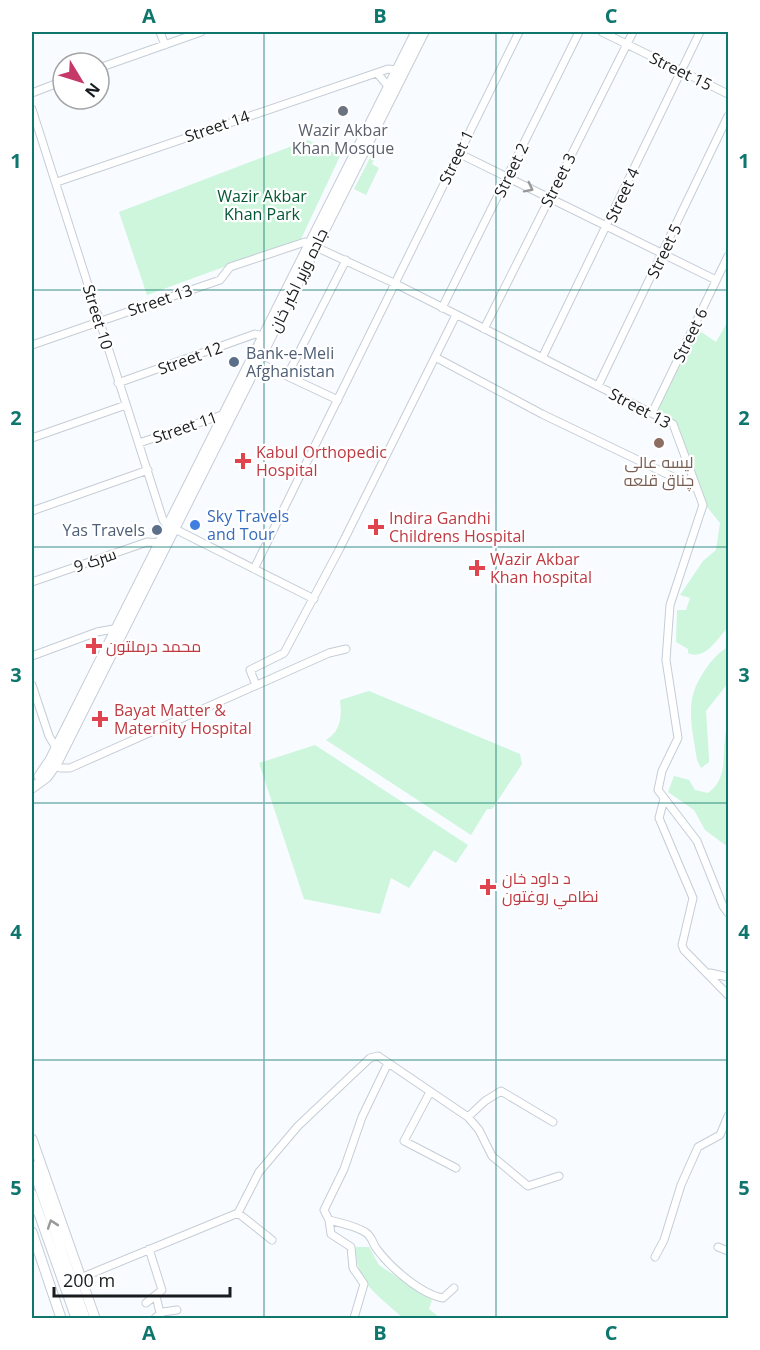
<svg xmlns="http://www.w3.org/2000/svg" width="760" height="1350" viewBox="0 0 760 1350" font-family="'Open Sans',Cairo,sans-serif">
<rect width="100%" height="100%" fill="#f8fbff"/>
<path fill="#cdf6dc" d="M308 140 340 156 301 239 147 295 119 212Z
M371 156 375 158 372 164 379 168 366 195 354 189Z
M728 321V627C718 638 705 661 688 653V649L676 642 677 610H686L690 598 680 595 703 561 716 550 720 523 707 507 681 438C680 421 672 419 657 411L697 329 716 342Z
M728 647V683L706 711 709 758V762L701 768 697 760C692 725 683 701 705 670 711 661 719 652 728 647Z
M369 691 520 754 522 764 492 809H487L471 835 326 740C341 731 342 716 340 700Z
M728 724V847L705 830 694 810 668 792 674 776 689 780 695 790 708 793C732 776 719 747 728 724Z
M315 745 468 845 456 863 434 850 409 888 391 878 380 914 304 899 259 763Z
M356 1247H369L379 1265 432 1300 429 1309 440 1318H403C379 1296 355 1283 356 1247Z"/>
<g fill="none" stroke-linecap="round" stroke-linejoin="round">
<g stroke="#c5cdd6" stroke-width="9">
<path id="minor" d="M160 32 165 45
M602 32 728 94
M99 68 201 32
M377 73 388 86
M32 93 63 81
M32 109 163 520 167 525 314 599
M458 153 716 280
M57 182 388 69 396 70
M442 308 579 32
M484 329 633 32
M32 345 220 280 230 267 305 242 396 284 673 424 703 505 670 605 666 660 678 738 662 771 658 790 697 841 723 906 728 913
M435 357 542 414 696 488
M542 358 700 32
M257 362 338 400
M287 376 346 260
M118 383 255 334 267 337
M598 386 728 116
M652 413 728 256
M32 438 126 405
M139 443 225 414
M32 511 148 470
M254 569 519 32
M32 582 147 542 161 543
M32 656 97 632 119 628
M32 685 49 736 56 748
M256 685 250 670 284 653 339 550 456 315
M51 764 60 768H70L329 653 346 649
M664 799 659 818 693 898 682 945 684 950 728 995
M710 973 728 977
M430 1092 404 1141 456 1168
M468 1117 485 1101 501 1091 553 1122
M238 1213 272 1240
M329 1220C341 1223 356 1226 365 1232 372 1236 372 1242 376 1248 389 1266 420 1294 443 1298L454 1288
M718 1247 728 1251
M655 1257 664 1240 681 1185 698 1147 720 1135 728 1116
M78 1279 238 1213 259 1172 298 1126 370 1058 378 1056 468 1117 479 1130 492 1156 528 1186 559 1176
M156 1296 160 1313
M146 1303 162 1290 149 1249
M155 1318 163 1312 177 1310
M354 1318 364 1284 353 1268 351 1247 331 1234 329 1220 324 1210 344 1169 362 1117 388 1063"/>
</g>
<g stroke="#c5cdd6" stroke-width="11">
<path id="major" d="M39 776 50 760 416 32
M32 788 47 777 57 763 424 32
M32 1139 95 1318
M32 1165 85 1318
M32 1194 76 1318
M32 1232 61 1318"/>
</g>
<use href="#minor" stroke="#fff" stroke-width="7"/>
<use href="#major" stroke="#fff" stroke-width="9"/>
</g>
<defs><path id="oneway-chevron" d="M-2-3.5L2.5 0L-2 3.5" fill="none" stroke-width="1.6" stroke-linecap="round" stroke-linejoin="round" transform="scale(1.5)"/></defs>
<g stroke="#98999a">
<use href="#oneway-chevron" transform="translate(529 188) rotate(27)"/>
<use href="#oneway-chevron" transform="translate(52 1224) rotate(-109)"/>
</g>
<path fill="none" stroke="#0f766e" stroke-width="1.5" stroke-opacity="0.55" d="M264 32V1318M496 32V1318M32 290H728M32 547H728M32 803H728M32 1060H728"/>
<circle fill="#6b7280" stroke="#fff" stroke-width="2" cx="343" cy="111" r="6"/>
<g fill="#5c6f8a" stroke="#fff" stroke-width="2">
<circle cx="234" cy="362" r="6"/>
<circle cx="157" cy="530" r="6"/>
</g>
<circle fill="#8d6e63" stroke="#fff" stroke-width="2" cx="659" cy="443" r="6"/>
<g fill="#e0444e" stroke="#fff" stroke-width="2">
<path d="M240 452h6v6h6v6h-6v6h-6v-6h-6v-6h6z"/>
<path d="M373 518h6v6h6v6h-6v6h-6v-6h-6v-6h6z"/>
<path d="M474 559h6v6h6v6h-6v6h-6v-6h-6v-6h6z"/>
<path d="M91 637h6v6h6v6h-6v6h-6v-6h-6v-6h6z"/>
<path d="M97 710h6v6h6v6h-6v6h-6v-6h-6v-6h6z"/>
<path d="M485 878h6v6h6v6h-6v6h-6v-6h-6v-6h6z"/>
</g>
<circle fill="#3f7fe0" stroke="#fff" stroke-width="2" cx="195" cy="525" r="6"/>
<g text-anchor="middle" stroke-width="4.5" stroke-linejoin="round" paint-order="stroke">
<g font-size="16" fill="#191c1f" stroke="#fff">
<text transform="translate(681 71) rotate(26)" y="6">Street 15</text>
<text transform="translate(217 126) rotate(-19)" y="6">Street 14</text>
<text transform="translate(456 157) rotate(-64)" y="6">Street 1</text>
<text transform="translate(511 170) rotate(-64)" y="6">Street 2</text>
<text transform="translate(558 180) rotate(-63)" y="6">Street 3</text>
<text transform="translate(622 195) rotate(-65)" y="6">Street 4</text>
<text transform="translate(664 251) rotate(-64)" y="6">Street 5</text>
<text transform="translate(298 280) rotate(-64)" y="6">جاده وزیر اکبر خان</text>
<text transform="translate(160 300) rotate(-19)" y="6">Street 13</text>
<text transform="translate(98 317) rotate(73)" y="6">Street 10</text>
<text transform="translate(690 335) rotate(-64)" y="6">Street 6</text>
<text transform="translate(190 358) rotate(-20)" y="6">Street 12</text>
<text transform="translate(640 408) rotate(28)" y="6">Street 13</text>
<text transform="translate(185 427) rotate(-19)" y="6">Street 11</text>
<text transform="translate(95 560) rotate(-19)" y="6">سرک 9</text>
</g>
<g font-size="16" fill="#5b616d" stroke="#fff">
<text x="343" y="136">Wazir Akbar<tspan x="343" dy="18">Khan Mosque</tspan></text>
</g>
<g font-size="16" fill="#055633" stroke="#fff">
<text x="262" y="202">Wazir Akbar<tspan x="262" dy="18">Khan Park</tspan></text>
</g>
<g font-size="16" fill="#4e5e75" stroke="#fff" text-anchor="start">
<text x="246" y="359">Bank-e-Meli<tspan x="246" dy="18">Afghanistan</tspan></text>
<text x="145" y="536" text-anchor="end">Yas Travels</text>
</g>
<g font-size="16" fill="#be3a42" stroke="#fff" text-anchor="start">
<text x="256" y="458">Kabul Orthopedic<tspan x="256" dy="18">Hospital</tspan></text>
<text x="389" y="524">Indira Gandhi<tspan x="389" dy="18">Childrens Hospital</tspan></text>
<text x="490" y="565">Wazir Akbar<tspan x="490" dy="18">Khan hospital</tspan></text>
<text x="106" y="652">محمد درملتون</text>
<text x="114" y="716">Bayat Matter &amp;<tspan x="114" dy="18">Maternity Hospital</tspan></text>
<text x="502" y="884">د داود خان<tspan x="502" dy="18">نظامي روغتون</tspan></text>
</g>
<g font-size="16" fill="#785e54" stroke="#fff">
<text x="659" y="468">لیسه عالی<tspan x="659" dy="18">چناق قلعه</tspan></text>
</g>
<g font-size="16" fill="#366cbe" stroke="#fff" text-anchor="start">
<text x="207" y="522">Sky Travels<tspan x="207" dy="18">and Tour</tspan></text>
</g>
</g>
<rect width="760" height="1350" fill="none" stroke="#ffffff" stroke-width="66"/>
<g transform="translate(81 81) rotate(128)"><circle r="28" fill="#ffffff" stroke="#a3a4a5" stroke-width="1.5"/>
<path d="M0-4.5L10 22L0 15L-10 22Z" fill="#c53868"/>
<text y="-9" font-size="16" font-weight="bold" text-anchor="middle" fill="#191c1f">N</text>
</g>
<path d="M54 1287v9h176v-9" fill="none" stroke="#191c1f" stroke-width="3"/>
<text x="63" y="1287" font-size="18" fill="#191c1f" stroke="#ffffff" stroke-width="4.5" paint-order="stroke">200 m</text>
<rect x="33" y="33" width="694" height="1284" fill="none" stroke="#0f766e" stroke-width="2"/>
<g font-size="20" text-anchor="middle" font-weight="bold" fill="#0f766e">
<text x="149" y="23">A</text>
<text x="380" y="23">B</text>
<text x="611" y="23">C</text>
<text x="16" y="168">1</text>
<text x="744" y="168">1</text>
<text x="16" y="425">2</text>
<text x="744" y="425">2</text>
<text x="16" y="682">3</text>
<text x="744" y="682">3</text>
<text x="16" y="939">4</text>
<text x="744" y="939">4</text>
<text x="16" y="1195">5</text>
<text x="744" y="1195">5</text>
<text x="149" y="1340">A</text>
<text x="380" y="1340">B</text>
<text x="611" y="1340">C</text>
</g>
</svg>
